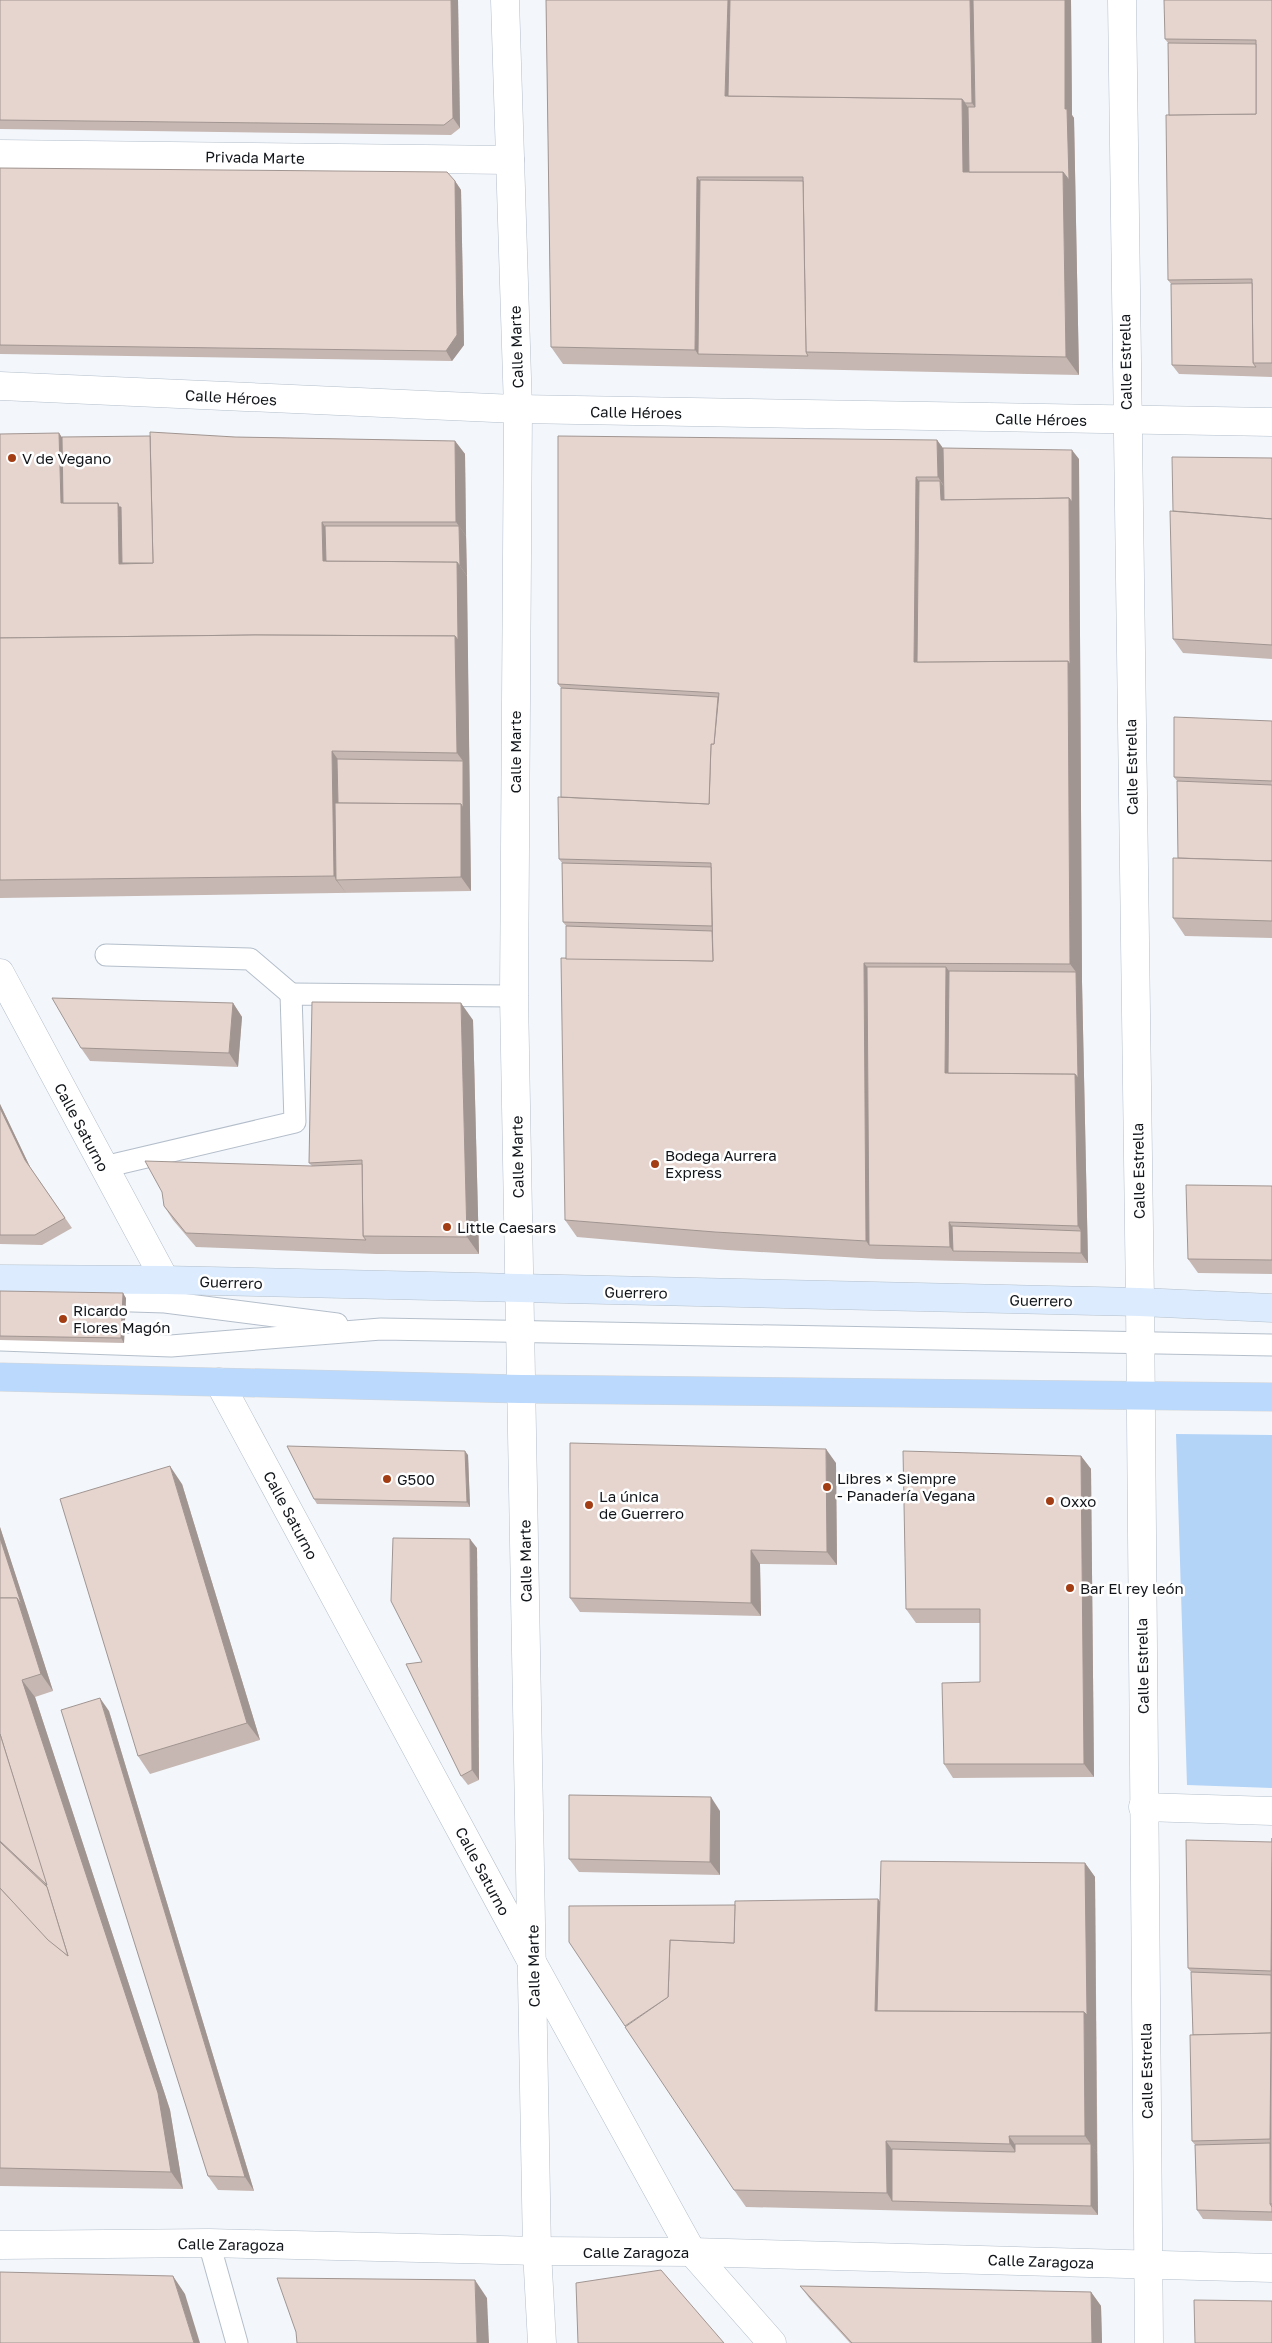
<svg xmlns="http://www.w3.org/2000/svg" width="1272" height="2343" font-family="'Golos Text',sans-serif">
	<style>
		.green { fill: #b3d3f7 }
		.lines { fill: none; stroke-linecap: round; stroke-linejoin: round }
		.service-casing { stroke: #b4beca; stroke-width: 23 }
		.minor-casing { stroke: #b4beca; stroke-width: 29 }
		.secondary-casing { stroke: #b4beca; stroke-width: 29 }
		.primary-casing { stroke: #d4d5d6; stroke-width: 29 }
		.service { stroke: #fff; stroke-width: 21 }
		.minor { stroke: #fff; stroke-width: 28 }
		.secondary { stroke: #dcecfe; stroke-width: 28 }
		.primary { stroke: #bad9fc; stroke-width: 28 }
		.wall { fill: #c6b7b2 }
		.shaded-wall { fill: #a19591 }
		.building { fill: #e6d5cf; stroke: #a19591 }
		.poi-dot { fill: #a33d14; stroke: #fff; stroke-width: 2 }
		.labels { text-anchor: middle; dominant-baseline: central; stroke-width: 5; stroke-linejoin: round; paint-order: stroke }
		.street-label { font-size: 15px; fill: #12161a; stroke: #fff }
		.poi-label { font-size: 15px; fill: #12161a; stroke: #fff; text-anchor: start }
	</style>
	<rect width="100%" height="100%" fill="#f3f7fc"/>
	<path class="green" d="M1176,1434L1272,1435V1788L1187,1785Z"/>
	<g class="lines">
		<g class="service-casing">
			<g id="service">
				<path d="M106,955L250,959L291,994"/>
				<path d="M104,1167L295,1122L291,994L514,996"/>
				<path d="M99,1300L165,1302L337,1324"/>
				<path d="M0,1340L171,1346L381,1329L1272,1345"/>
				<path d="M209,2243L237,2343"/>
			</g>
		</g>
		<g class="minor-casing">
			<g id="minor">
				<path d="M505,0L518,409L514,996L537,2251L542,2343"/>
				<path d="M1122,0L1140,1302L1149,2343"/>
				<path d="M0,154L510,160"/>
				<path d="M0,386L518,409L1272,422"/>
				<path d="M0,973L165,1280"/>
				<path d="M219,1382L533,1964L692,2252L772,2343"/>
				<path d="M1143,1807L1272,1811"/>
				<path d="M0,2245L209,2243L537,2251L692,2252L1272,2268"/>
			</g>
		</g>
		<g class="secondary-casing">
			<path id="secondary" d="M0,1279L165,1280L1140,1302L1272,1308"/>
		</g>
		<g class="primary-casing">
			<path id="primary" d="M0,1377L522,1389L1272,1397"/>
		</g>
		<use href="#service" class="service"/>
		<use href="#minor" class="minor"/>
		<use href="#secondary" class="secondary"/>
		<use href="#primary" class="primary"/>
	</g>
	<g class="wall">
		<path d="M0,0H458L460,128L451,135L0,129Z"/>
		<path d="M546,0H1071L1072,115L1074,118L1079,375L563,364L551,347Z"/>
		<path d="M1272,0V377L1179,374L1172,365L1171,284L1168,280L1169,115L1168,43L1165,39Z"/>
		<path d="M0,168L455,181L461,190L464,345L452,361L0,354Z"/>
		<path d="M0,434L62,437H235L455,441L465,454L471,891L0,898Z"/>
		<path d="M937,440L943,448L1079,459L1082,982L1088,1263L960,1261L878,1259L727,1250L577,1237L565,1220L566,959V926L563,922L562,863L559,859L561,797V688L558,684Z"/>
		<path d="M1272,458V659L1183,653L1173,639V511Z"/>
		<path d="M1272,721V938L1185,936L1173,918L1178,858L1177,781L1174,777Z"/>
		<path d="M233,1003L242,1017L238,1067L90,1061L81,1048Z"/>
		<path d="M473,1020L479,1254H376L196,1247L173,1220L164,1206L312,1166L309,1163Z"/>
		<path d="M0,1104L31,1169L72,1228L42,1245L0,1244Z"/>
		<path d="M1272,1186V1274L1198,1273L1188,1259Z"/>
		<path d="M0,1291L126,1298L124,1343L0,1340Z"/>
		<path d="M468,1455L470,1507L317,1504L314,1499Z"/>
		<path d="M1081,1456L1091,1469L1094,1777L953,1778L944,1764L980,1682V1623H916L906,1609Z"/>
		<path d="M836,1463L837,1565L760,1564L761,1616L580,1612L570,1598Z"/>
		<path d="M182,1484L260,1740L150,1774L138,1756Z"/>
		<path d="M0,1527L53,1691L35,1697L170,2110L183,2189L0,2186Z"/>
		<path d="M477,1548L479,1780L468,1785L461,1776L422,1662Z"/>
		<path d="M109,1711L254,2191L218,2190L208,2176Z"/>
		<path d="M720,1811V1875L579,1872L569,1859Z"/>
		<path d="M1272,1838V2221L1203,2219L1197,2210L1195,2145L1192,2141L1193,2035L1191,1972L1188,1968L1272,1842Z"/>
		<path d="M1085,1863L1095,1877L1098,2215L746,2207L734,2190L735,1905L878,1899L880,1902Z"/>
		<path d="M800,2286L1091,2292L1101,2306L1102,2343H850L810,2299Z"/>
	</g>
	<g class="shaded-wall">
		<path d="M451,0H458L460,128L453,118Z"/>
		<path d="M728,0H740L738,100L725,96Z"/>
		<path d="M970,0H979L982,117L972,103Z"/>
		<path d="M1065,0H1071L1072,115L1074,118L1079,375L1066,357L1063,172L1065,109Z"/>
		<path d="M962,99L975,117V180L963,172Z"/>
		<path d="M697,177L710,194L698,354L695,350Z"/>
		<path d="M455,181L461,190L464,345L452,361L446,351Z"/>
		<path d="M59,433L69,447L70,507L61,503Z"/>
		<path d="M937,440L950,458V495L938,477Z"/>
		<path d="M455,441L465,454L466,536L456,522Z"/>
		<path d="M1072,450L1079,459L1082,982L1088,1263L1081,1253V1231L1078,1226L1075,1074L1076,972L1070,964L1068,661L1069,498Z"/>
		<path d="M916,477L928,494L927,666L914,662Z"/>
		<path d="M940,481L950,495V504L941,500Z"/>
		<path d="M118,503L128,517L129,568L119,564Z"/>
		<path d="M322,522L331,535L333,566L323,561Z"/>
		<path d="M459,526L466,536L467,576L460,566Z"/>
		<path d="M457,562L467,576L471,891L461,877V804L463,761L457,753L455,636Z"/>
		<path d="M332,751L344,768L336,880L346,893L334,876Z"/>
		<path d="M864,963L877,980L869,1245L866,1241Z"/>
		<path d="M946,967L956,980L955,1077L945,1073Z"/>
		<path d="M233,1003L242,1017L238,1067L229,1053Z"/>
		<path d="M461,1003L473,1020L479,1254L467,1237Z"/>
		<path d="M0,1104L31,1169L72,1228L25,1160L0,1108Z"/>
		<path d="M949,1222L959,1236L953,1251L950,1247Z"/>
		<path d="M123,1293L126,1298L124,1343L121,1338Z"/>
		<path d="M826,1449L836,1463L837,1565L827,1552Z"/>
		<path d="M465,1451L468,1455L470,1507L467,1502Z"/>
		<path d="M1081,1456L1091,1469L1094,1777L1084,1764Z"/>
		<path d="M170,1466L182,1484L260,1740L247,1723Z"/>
		<path d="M0,1527L29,1616L53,1691L41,1674L17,1598L0,1538Z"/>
		<path d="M470,1539L477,1548L479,1780L472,1770Z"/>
		<path d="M751,1550L760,1564L761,1616L751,1603Z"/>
		<path d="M22,1680L35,1697L170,2110L183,2189L171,2172Z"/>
		<path d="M100,1698L109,1711L254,2191L245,2177Z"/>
		<path d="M711,1797L720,1811V1875L710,1862Z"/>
		<path d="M1085,1863L1095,1877L1097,2153L1085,2136L1084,2012Z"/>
		<path d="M878,1899L890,1916L887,2015L875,2011Z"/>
		<path d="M1009,2136L1022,2154V2161L1010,2144Z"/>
		<path d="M886,2141L899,2159L892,2201L887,2193Z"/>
		<path d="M1091,2144L1097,2153L1098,2215L1091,2206Z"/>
		<path d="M173,2276L185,2294L200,2343H194Z"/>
		<path d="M475,2280L487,2298L489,2343H477Z"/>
		<path d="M1091,2292L1101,2306L1102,2343H1092Z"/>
	</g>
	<g class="building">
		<path d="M0,0H451L453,118L444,125L0,120Z"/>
		<path d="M546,0H728L725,96L962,99L963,172H1063L1066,357L806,352L803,177H697L695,350L551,347Z"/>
		<path d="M730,0H970L972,103H965L962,99L728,96Z"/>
		<path d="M973,0H1065V109H1067L1069,180L1063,172H969L968,107H975Z"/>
		<path d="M1164,0H1272V363H1253L1252,279L1168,280L1166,115L1256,114V40L1165,39Z"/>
		<path d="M1168,43L1256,44V114L1169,115Z"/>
		<path d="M0,168L447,172L455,181L457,335L446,351L0,345Z"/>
		<path d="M700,180L803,181L806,352L808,356L698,354Z"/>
		<path d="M1252,283L1253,363L1256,367L1172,365L1171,284Z"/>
		<path d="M150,432L235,437L455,441L456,522H322L323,561L457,562L458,640L455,636L255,635L0,638V434L59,433L61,503H118L119,564L153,563Z"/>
		<path d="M150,436L153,563H122L121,507H119L118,503H63L62,437Z"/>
		<path d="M558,436L937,440L938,477H916L914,662L1068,661L1070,964L864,963L866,1241L715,1232L565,1220L561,958L713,961L711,863L559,859L558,797L709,804L711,744H714L719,693L558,684Z"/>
		<path d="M943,448L1072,450V502L1069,498L944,500Z"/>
		<path d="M1172,457L1272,458V519L1173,511Z"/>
		<path d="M919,481H940L941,500L1069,498L1070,665L1068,661L917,662Z"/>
		<path d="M1170,511L1272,519V645L1173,639Z"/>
		<path d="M325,526H459L460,566L457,562L326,561Z"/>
		<path d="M255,635L455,636L457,753L332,751L334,876L0,880V638Z"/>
		<path d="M561,688L718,697L714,744H711L709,804L561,797Z"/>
		<path d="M1174,717L1272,721V781L1174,777Z"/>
		<path d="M337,759L463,761V808L461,804L338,803Z"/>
		<path d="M1177,781L1272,785V861L1178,858Z"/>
		<path d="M335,803L461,804V877L336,880Z"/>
		<path d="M1173,858L1272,861V921L1173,918Z"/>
		<path d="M562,863L711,867L712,926L563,922Z"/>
		<path d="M566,926L712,931L713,961L566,959Z"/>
		<path d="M867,967H946L945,1073L1075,1074L1078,1226L949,1222L950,1247L869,1245Z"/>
		<path d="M949,971L1076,972L1078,1078L1075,1074L948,1073Z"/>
		<path d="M52,998L233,1003L229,1053L81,1048Z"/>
		<path d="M312,1002L461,1003L467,1237L363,1236L362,1160L309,1163Z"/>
		<path d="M0,1108L25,1160L65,1218L35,1235H0Z"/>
		<path d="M145,1161L312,1166L362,1164L363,1236L366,1240L186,1233L164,1206L162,1192Z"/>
		<path d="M1186,1185L1272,1186V1260L1188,1259Z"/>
		<path d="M952,1226L1081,1231V1253L953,1251Z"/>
		<path d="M0,1291L123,1293L121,1338L0,1336Z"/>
		<path d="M570,1443L826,1449L827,1552L751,1550V1603L570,1598Z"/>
		<path d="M287,1446L465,1451L467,1502L314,1499Z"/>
		<path d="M903,1451L1081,1456L1084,1764H944L942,1683L980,1682V1609H906Z"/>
		<path d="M170,1466L247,1723L138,1756L60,1499Z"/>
		<path d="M0,1538L22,1606L17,1598H0Z"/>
		<path d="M393,1538L470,1539L472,1770L461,1776L406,1664L422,1662L391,1601Z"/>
		<path d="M0,1598H17L41,1674L22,1680L158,2093L171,2172L0,2168V1888L47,1938L68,1956L0,1734Z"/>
		<path d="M100,1698L245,2177L208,2176L61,1710Z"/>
		<path d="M0,1734L47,1885L0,1841Z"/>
		<path d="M569,1795L711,1797L710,1862L569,1859Z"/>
		<path d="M1272,1838V2204H1270Z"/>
		<path d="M1186,1840L1272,1842L1271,1971L1188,1968Z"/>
		<path d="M0,1842L47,1887L68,1956L48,1940L0,1888Z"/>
		<path d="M881,1861L1085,1863L1087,2015L1084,2012L877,2011Z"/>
		<path d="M878,1899L875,2011L1084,2012L1085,2136H1009L1010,2144L886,2141L887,2193L734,2190L625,2027L668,1997L670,1940L734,1943L735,1901Z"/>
		<path d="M735,1905L734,1943L670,1940L668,1997L625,2026L569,1942V1906Z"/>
		<path d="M1191,1972L1271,1975V2033L1193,2035Z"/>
		<path d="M1271,2033L1270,2139L1192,2141L1190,2035Z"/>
		<path d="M1270,2143V2204L1272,2207V2212L1197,2210L1195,2145Z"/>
		<path d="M1015,2144H1091V2206L892,2201V2149L1015,2152Z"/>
		<path d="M661,2270L724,2343H578L576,2283Z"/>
		<path d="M0,2272L173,2276L194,2343H0Z"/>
		<path d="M277,2278L475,2280L477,2343H297L296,2332Z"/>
		<path d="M800,2286L1091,2292L1092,2343H852Z"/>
		<path d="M1194,2300L1272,2301V2343H1195Z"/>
	</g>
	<g class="poi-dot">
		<circle cx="12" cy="458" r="5"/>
		<circle cx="655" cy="1164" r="5"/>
		<circle cx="447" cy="1227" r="5"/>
		<circle cx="63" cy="1319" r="5"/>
		<circle cx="387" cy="1479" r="5"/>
		<circle cx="827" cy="1487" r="5"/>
		<circle cx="1050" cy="1501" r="5"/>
		<circle cx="589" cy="1505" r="5"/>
		<circle cx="1070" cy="1588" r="5"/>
	</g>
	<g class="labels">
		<g class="street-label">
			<text transform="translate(255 157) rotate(1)">Privada Marte</text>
			<text transform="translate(516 347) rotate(-92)">Calle Marte</text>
			<text transform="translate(1125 362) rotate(-91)">Calle Estrella</text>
			<text transform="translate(231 397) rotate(3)">Calle Héroes</text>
			<text transform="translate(636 412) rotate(1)">Calle Héroes</text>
			<text transform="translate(1041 419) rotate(1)">Calle Héroes</text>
			<text transform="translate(515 752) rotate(-90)">Calle Marte</text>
			<text transform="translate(1131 767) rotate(-91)">Calle Estrella</text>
			<text transform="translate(82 1127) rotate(62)">Calle Saturno</text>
			<text transform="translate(517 1157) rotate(-91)">Calle Marte</text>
			<text transform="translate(1138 1171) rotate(-91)">Calle Estrella</text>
			<text transform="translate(231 1282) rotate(2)">Guerrero</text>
			<text transform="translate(636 1292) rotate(1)">Guerrero</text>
			<text transform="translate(1041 1300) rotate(1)">Guerrero</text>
			<text transform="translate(291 1515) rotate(62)">Calle Saturno</text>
			<text transform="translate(525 1561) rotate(-91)">Calle Marte</text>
			<text transform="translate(1142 1666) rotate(-91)">Calle Estrella</text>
			<text transform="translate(483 1871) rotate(62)">Calle Saturno</text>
			<text transform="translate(533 1966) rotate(-91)">Calle Marte</text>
			<text transform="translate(1146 2071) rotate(-91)">Calle Estrella</text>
			<text transform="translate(231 2244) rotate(1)">Calle Zaragoza</text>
			<text x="636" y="2252">Calle Zaragoza</text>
			<text transform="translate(1041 2261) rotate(2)">Calle Zaragoza</text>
		</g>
		<g class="poi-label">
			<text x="22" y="458">V de Vegano</text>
			<text x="665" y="1155">Bodega Aurrera<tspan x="665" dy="17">Express</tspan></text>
			<text x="457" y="1227">Little Caesars</text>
			<text x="73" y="1310">Ricardo<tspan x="73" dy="17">Flores Magón</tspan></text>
			<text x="837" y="1478">Libres × Siempre<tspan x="837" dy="17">- Panadería Vegana</tspan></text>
			<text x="397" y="1479">G500</text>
			<text x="599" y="1496">La única<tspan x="599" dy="17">de Guerrero</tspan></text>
			<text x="1060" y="1501">Oxxo</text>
			<text x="1080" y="1588">Bar El rey león</text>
		</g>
	</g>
</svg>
